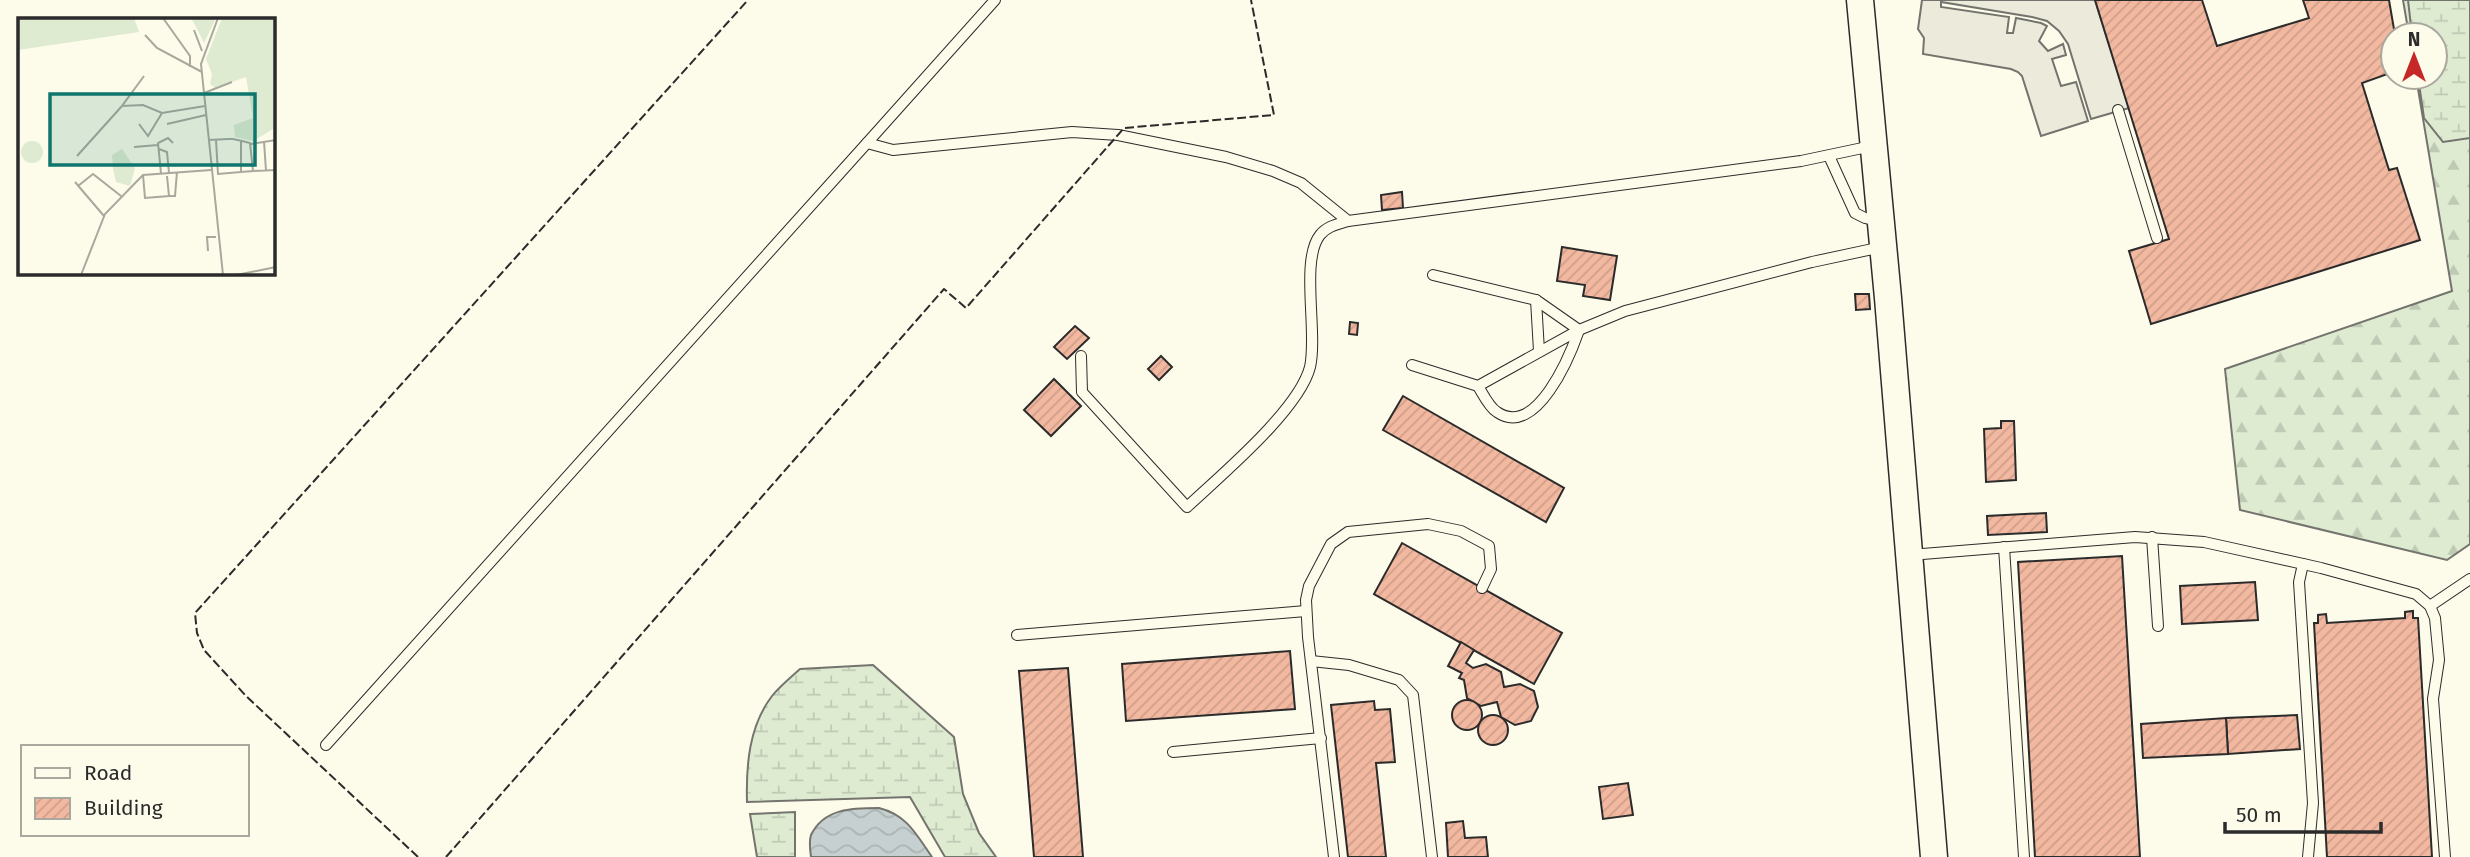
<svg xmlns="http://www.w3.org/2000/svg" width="2470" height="857" font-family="'Fira Sans',sans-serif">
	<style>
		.forest { fill: url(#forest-firs); stroke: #74746e; stroke-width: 2 }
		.wetland { fill: url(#wetland-marsh); stroke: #74746e; stroke-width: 2 }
		.parking { fill: #eceadb; stroke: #74746e; stroke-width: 2 }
		.water { fill: url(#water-waves); stroke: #74746e; stroke-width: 2 }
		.building { fill: url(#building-hatch); stroke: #2b2b2b; stroke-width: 2 }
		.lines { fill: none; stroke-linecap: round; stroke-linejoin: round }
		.lane-casing { stroke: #2b2b2b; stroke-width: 12 }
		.secondary-casing { stroke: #2b2b2b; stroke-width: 29 }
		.lane { stroke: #fdfbea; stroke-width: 10 }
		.secondary { stroke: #fdfbea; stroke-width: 26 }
		.fence { stroke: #2b2b2b; stroke-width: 2; stroke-dasharray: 9 3.5; stroke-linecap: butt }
		.inset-road { fill: none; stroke: #a9a89e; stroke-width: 2 }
		.view { fill: #0f766e; fill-opacity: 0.15; stroke: #0f766e; stroke-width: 3.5 }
		.inset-edge { fill: none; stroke: #2b2b2b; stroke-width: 3.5 }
	</style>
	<defs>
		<pattern id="forest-firs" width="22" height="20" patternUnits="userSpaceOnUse" patternTransform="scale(1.75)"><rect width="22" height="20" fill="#deebd1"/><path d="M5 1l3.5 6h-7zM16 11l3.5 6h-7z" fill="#bfcab4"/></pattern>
		<pattern id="wetland-marsh" width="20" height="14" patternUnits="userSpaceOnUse" patternTransform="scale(1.75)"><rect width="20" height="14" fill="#deebd1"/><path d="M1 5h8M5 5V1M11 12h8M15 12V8" fill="none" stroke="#bfcab4"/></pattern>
		<pattern id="water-waves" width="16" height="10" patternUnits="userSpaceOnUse" patternTransform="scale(1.75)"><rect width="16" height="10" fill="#c7d0d0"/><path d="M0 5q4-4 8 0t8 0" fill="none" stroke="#abb3b3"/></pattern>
		<pattern id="building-hatch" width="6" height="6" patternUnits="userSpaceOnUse" patternTransform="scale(1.75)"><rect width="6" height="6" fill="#f2b8a0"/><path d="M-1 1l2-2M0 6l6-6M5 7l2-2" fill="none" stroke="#d09e8a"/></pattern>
	</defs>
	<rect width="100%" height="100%" fill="#fdfbea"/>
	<path class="forest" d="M2403,0H2470V544L2447,560L2240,510L2225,369L2452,291L2416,77H2435V35H2409Z"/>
	<g class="wetland">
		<path d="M2408,0H2470V138L2443,142L2424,118L2418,77H2435V35H2412Z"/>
		<path d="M873,665L954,737L963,794L979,833L996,857H945L910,797L747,802C746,765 749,726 772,696C780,686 791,677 800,669Z"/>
		<path d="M795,812V857H757L750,814Z"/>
	</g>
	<path class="parking" d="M1922,0H2095L2129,108L2091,119L2068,44L2059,31L2047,21L2032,17L1941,2V7L2009,17L2007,33H2013L2016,18L2041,23L2047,26L2039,41L2048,51L2063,44L2066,55L2052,59L2061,86L2076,82L2088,121L2041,136L2022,76L2018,72L2011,69L1923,54L1924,38L1918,29Z"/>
	<path class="water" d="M879,808C907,815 916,834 932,857H811C810,850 809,841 811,835C824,808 853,808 879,808Z"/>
	<g class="building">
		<path d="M2095,0H2202L2217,46L2309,18L2303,0H2389L2395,35L2393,72L2362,83L2389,170L2397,168L2420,240L2151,324L2129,251L2169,239Z"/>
		<path d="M1402,192L1403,208L1382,210L1381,195Z"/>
		<path d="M1562,247L1617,256L1610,300L1583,296L1585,285L1557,281Z"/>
		<path d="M1855,294H1869L1870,309L1856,310Z"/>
		<path d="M1350,322L1358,323L1357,335L1349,334Z"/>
		<path d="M1075,326L1089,338L1067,359L1054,347Z"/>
		<path d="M1161,356L1172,367L1159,380L1148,369Z"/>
		<path d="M1054,379L1081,406L1051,436L1024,410Z"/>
		<path d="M1403,396L1564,488L1546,522L1383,430Z"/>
		<path d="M2001,421H2014L2016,480L1986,482L1984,429L2001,428Z"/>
		<path d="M2046,513L2047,532L1988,535L1987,516Z"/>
		<path d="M1402,543L1562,633L1534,684L1374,594Z"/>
		<path d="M2122,556L2140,857H2035L2018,562Z"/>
		<path d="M2255,582L2258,620L2182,624L2180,586Z"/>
		<path d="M2413,611V618H2418L2432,857H2327L2314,623H2318V615L2326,614L2327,623L2405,618V612Z"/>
		<path d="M1461,642L1474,650L1466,663L1473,668L1486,664L1501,672L1504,687L1520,684L1534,691L1538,707L1531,721L1515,725L1501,717L1497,702L1481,706L1467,698L1464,680L1459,678L1462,673L1448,666Z"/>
		<path d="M1290,651L1295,709L1126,721L1122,664Z"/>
		<path d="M1068,668L1083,857H1034L1019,671Z"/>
		<circle cx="1467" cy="715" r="15"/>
		<path d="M1374,701L1375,710L1390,709L1395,762L1376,763L1386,857H1348L1331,705Z"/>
		<path d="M2297,715L2300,749L2228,754L2226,718Z"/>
		<circle cx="1493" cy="730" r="15"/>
		<path d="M2226,718L2228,754L2143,758L2141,724Z"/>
		<path d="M1628,783L1633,815L1603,819L1599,787Z"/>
		<path d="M1463,821L1465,838L1486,837L1488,857H1448L1446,823Z"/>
	</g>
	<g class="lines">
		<g class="lane-casing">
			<g id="lane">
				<path d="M995,0L867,143L893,150L1072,132L1118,135L1226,157L1273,171L1301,183L1348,221L1801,161L1872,146"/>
				<path d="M2118,110L2157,238"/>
				<path d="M1829,156L1855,213L1865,218L1878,221"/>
				<path d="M1433,275L1536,300L1539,351"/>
				<path d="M1081,356L1082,392L1187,507C1221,475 1299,410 1310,367C1318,333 1300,260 1320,235C1327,226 1338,224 1348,221"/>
				<path d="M1412,365L1478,386L1579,330L1625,311L1812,262L1882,247"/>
				<path d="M1478,386C1483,394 1489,407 1497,412C1536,439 1570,356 1579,330L1536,300"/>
				<path d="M2152,537L2158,626"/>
				<path d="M2004,547L2024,857"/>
				<path d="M1910,555L2135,537L2204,542L2321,568L2416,594L2430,606L2435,618L2439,660L2433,699L2445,857"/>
				<path d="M2303,564L2299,582L2313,803L2308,857"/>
				<path d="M2430,606L2470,579"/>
				<path d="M1017,635L1306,611"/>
				<path d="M1311,661L1349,665L1399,680L1413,695L1432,857"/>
				<path d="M326,745L867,143"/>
				<path d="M1173,752L1321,738"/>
				<path d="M1334,857L1308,637L1306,600L1309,586L1331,544L1348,532L1428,524L1461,531L1489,546L1491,569L1482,588"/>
			</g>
		</g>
		<g class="secondary-casing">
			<path id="secondary" d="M1860,0L1888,298L1934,857"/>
		</g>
		<use href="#lane" class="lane"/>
		<use href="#secondary" class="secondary"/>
		<g class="fence">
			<path d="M418,857L246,696L204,650L197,633L195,613L748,0"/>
			<path d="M446,857L944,289L966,308L1124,128L1274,115L1251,0"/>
		</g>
	</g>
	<g transform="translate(18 18)">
		<rect width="257" height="257" fill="#fdfbea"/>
		<path d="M173,0H198L186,25L177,7ZM204,0H257V110L235,123L217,119L216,107L235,100L228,59L197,70L192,66L194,56L188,41Z" fill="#deebd1"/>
		<path d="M230,39L241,44L239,51L250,52L253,61L254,69L234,88L230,58L225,56L231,47ZM3 134a11 11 0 1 1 22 0a11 11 0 1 1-22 0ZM104,131L117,150L112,168L98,164L95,151L94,137Z" fill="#deebd1"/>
		<path d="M0,0H116L121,14L0,32Z" fill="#deebd1"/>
		<path class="inset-road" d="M145,0L172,38V49M200,0L183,46L205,257M176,12L184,33M127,17L139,30L184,54M126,58L104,88L125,87L144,95L187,88M186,75L214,64M121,106L130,118L144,95M149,106L188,97M190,122L211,121H215L224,123L232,125L235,153L223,154V123M198,122L200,156L223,154M246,123L248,153M233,126L258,122M116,129L140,127M141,131L149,134L151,155M59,138L104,88M235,153L258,152M143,155L140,125L150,120L155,125M125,157L127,180L151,178L149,158M57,164L86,198M60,168L75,156L103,178M151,178H157L159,154M190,233L189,219H198M63,257L87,196L125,157L193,152M218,257L258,249"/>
		<path class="view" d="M32,76H237V147H32Z"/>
		<rect width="257" height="257" class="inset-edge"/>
	</g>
	<rect x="21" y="745" width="228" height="91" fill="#fdfbea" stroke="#a9a89e" stroke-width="2"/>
	<rect x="35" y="768" width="35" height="10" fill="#fdfbea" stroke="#a9a89e" stroke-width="2"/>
	<text x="84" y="780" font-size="21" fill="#2b2b2b">Road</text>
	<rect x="35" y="798" width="35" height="21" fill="url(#building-hatch)" stroke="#a9a89e" stroke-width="2"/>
	<text x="84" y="815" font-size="21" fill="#2b2b2b">Building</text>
	<g transform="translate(2414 56)"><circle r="33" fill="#fdfbea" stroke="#a9a89e" stroke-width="2"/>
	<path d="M0-5L12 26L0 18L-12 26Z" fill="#c62828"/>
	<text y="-10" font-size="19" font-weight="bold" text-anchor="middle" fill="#2b2b2b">N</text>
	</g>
	<path d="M2225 822v10h156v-10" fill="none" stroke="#2b2b2b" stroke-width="3.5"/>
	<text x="2236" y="822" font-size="21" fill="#2b2b2b" stroke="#fdfbea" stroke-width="5" paint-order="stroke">50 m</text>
</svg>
